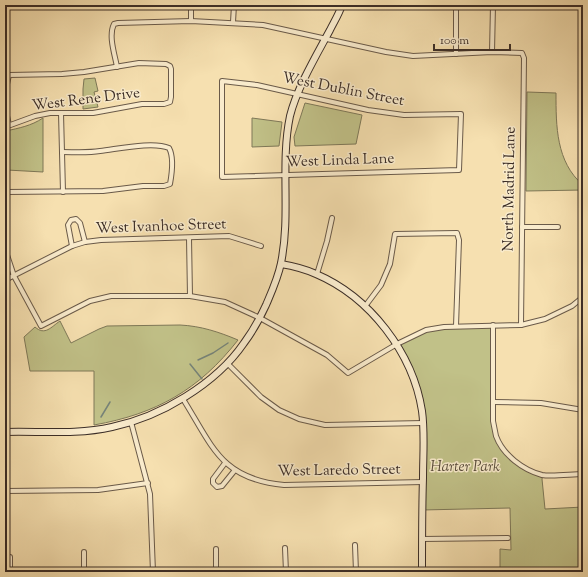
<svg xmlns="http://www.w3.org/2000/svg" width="588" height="577" font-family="'Sorts Mill Goudy',serif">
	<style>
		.green { fill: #c1c188; stroke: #7e7858 }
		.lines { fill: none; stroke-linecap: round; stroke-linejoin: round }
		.stream { stroke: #768379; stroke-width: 1.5 }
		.street-casing { stroke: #6a5a49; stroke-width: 6 }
		.secondary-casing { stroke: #3c2e27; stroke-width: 8 }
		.street { stroke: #f9ebcc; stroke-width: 4 }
		.secondary { stroke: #f9ebcc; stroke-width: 6 }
		.labels { text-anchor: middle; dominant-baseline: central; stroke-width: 3; stroke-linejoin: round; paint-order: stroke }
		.street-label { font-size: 15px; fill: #3c2e27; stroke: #f9ebcc }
		.park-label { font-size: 15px; font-style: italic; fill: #574b3a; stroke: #f9ebcc }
	</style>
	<rect width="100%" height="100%" fill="#f6e0b0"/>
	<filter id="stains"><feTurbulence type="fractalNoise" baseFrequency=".005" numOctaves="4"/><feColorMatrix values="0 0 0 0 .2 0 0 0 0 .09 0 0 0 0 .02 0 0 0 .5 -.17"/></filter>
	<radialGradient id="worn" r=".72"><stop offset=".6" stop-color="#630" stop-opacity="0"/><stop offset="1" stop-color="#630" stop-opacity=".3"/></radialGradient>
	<g class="green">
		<path d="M95,78L98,91L94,92L98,107L83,109V89L84,79Z"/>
		<path d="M527,92L556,93C556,126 556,162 583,185V190L526,191Z"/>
		<path d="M305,103L362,115L356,144L295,146L294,137Z"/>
		<path d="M43,118V172L7,170L6,131C19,128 31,126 43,118Z"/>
		<path d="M252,118L282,122L279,146L252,147Z"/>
		<path d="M60,321L71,343L99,329L107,326L180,325C201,326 219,332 238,340C199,390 156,414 94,425V371H30L24,337L35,327C45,336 51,327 60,321Z"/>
		<path d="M493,325V421L496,436L510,457L524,467L543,475L542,479L545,509L583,507V549L578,572H500V549L511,550L510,508L422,510V409L397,344L426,330Z"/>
	</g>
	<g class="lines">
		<g class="stream">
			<path d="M198,360L213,353L228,343"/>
			<path d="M190,364L202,379"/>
			<path d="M101,417L110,402"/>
		</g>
		<g class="street-casing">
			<g id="street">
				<path d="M456,5V54"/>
				<path d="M191,21V5"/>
				<path d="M233,22L234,5"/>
				<path d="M492,52L493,5"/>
				<path d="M117,67C115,55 108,36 114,24L118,23L191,21L263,25L386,52L413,56L492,52L522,53L524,58L521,325"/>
				<path d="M222,81L257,85L368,110L404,115L461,114L459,170L222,177Z"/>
				<path d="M5,105L7,84L9,75L62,74L84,72L139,63L166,64L170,66L171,69V97L170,102L164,104H142L93,113H50L35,116L5,127"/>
				<path d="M5,107L9,125"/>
				<path d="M61,113L63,192"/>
				<path d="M5,174H6L7,192L103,191L143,186H164L170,184C172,173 174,157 169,148C153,141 118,149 100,151C88,153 75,152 62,152"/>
				<path d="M522,227H558"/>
				<path d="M189,238L190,296"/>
				<path d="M72,246L68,225L71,220L76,219L80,223L85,242"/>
				<path d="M5,249L14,276L41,326L90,301L111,296H190L225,302L260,318L327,355L348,373L397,344L426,330L444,327L521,325L545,319L572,306L583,297"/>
				<path d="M317,274L327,241L332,218"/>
				<path d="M5,280L72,246L85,242L101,240L229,236L261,246"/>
				<path d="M366,305L381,285L390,264L395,234L457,233L459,240L456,326"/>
				<path d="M493,325V421C494,426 495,431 496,436C503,455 523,470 542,475C552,477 572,474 583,474"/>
				<path d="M227,363L261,397L279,410L299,419L325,425L423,423"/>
				<path d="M183,399C213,447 221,479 284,485L423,482"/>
				<path d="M494,402L541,403L583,410"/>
				<path d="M131,422L150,494L153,572"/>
				<path d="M225,463L213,479V483L217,487L222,486L235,470"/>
				<path d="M5,491L98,490L148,483"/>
				<path d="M422,539L508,538"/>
				<path d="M355,545L356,572"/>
				<path d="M285,548L286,572"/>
				<path d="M216,549V572"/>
				<path d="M84,552V572"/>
				<path d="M10,557V572"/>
			</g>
		</g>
		<g class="secondary-casing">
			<g id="secondary">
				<path d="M281,264C293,266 305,269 316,274C370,297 413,353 422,411C425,433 423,455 423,478C422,509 422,541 422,572"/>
				<path d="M5,432C40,431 77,435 112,427C160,417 216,384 244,343C253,331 260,318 266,305C272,291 278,278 281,263C291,214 280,164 290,116C297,88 316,56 330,30C334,22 339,14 342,5"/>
			</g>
		</g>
		<use href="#street" class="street"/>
		<use href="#secondary" class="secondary"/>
	</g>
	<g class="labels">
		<g class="street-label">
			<text transform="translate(343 90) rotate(11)">West Dublin Street</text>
			<text transform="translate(86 100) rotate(-7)">West Rene Drive</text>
			<text transform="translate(340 161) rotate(-2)">West Linda Lane</text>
			<text transform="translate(510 189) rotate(-89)">North Madrid Lane</text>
			<text transform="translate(161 227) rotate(-2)">West Ivanhoe Street</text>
			<text transform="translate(339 471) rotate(-1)">West Laredo Street</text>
		</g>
		<g class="park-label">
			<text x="465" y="467">Harter Park</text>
		</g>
	</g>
	<rect width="588" height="577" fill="none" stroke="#f6e0b0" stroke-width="20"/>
	<rect x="6" y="6" width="576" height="565" fill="none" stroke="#3c2e27" stroke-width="2"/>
	<rect x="10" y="10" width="568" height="557" fill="none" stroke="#3c2e27"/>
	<path d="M434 44v6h76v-6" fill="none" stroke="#3c2e27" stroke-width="2"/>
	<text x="440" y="44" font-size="12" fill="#3c2e27" stroke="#f9ebcc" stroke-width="3" paint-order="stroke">100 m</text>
	<rect width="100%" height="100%" filter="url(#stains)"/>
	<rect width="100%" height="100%" fill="url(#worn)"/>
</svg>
